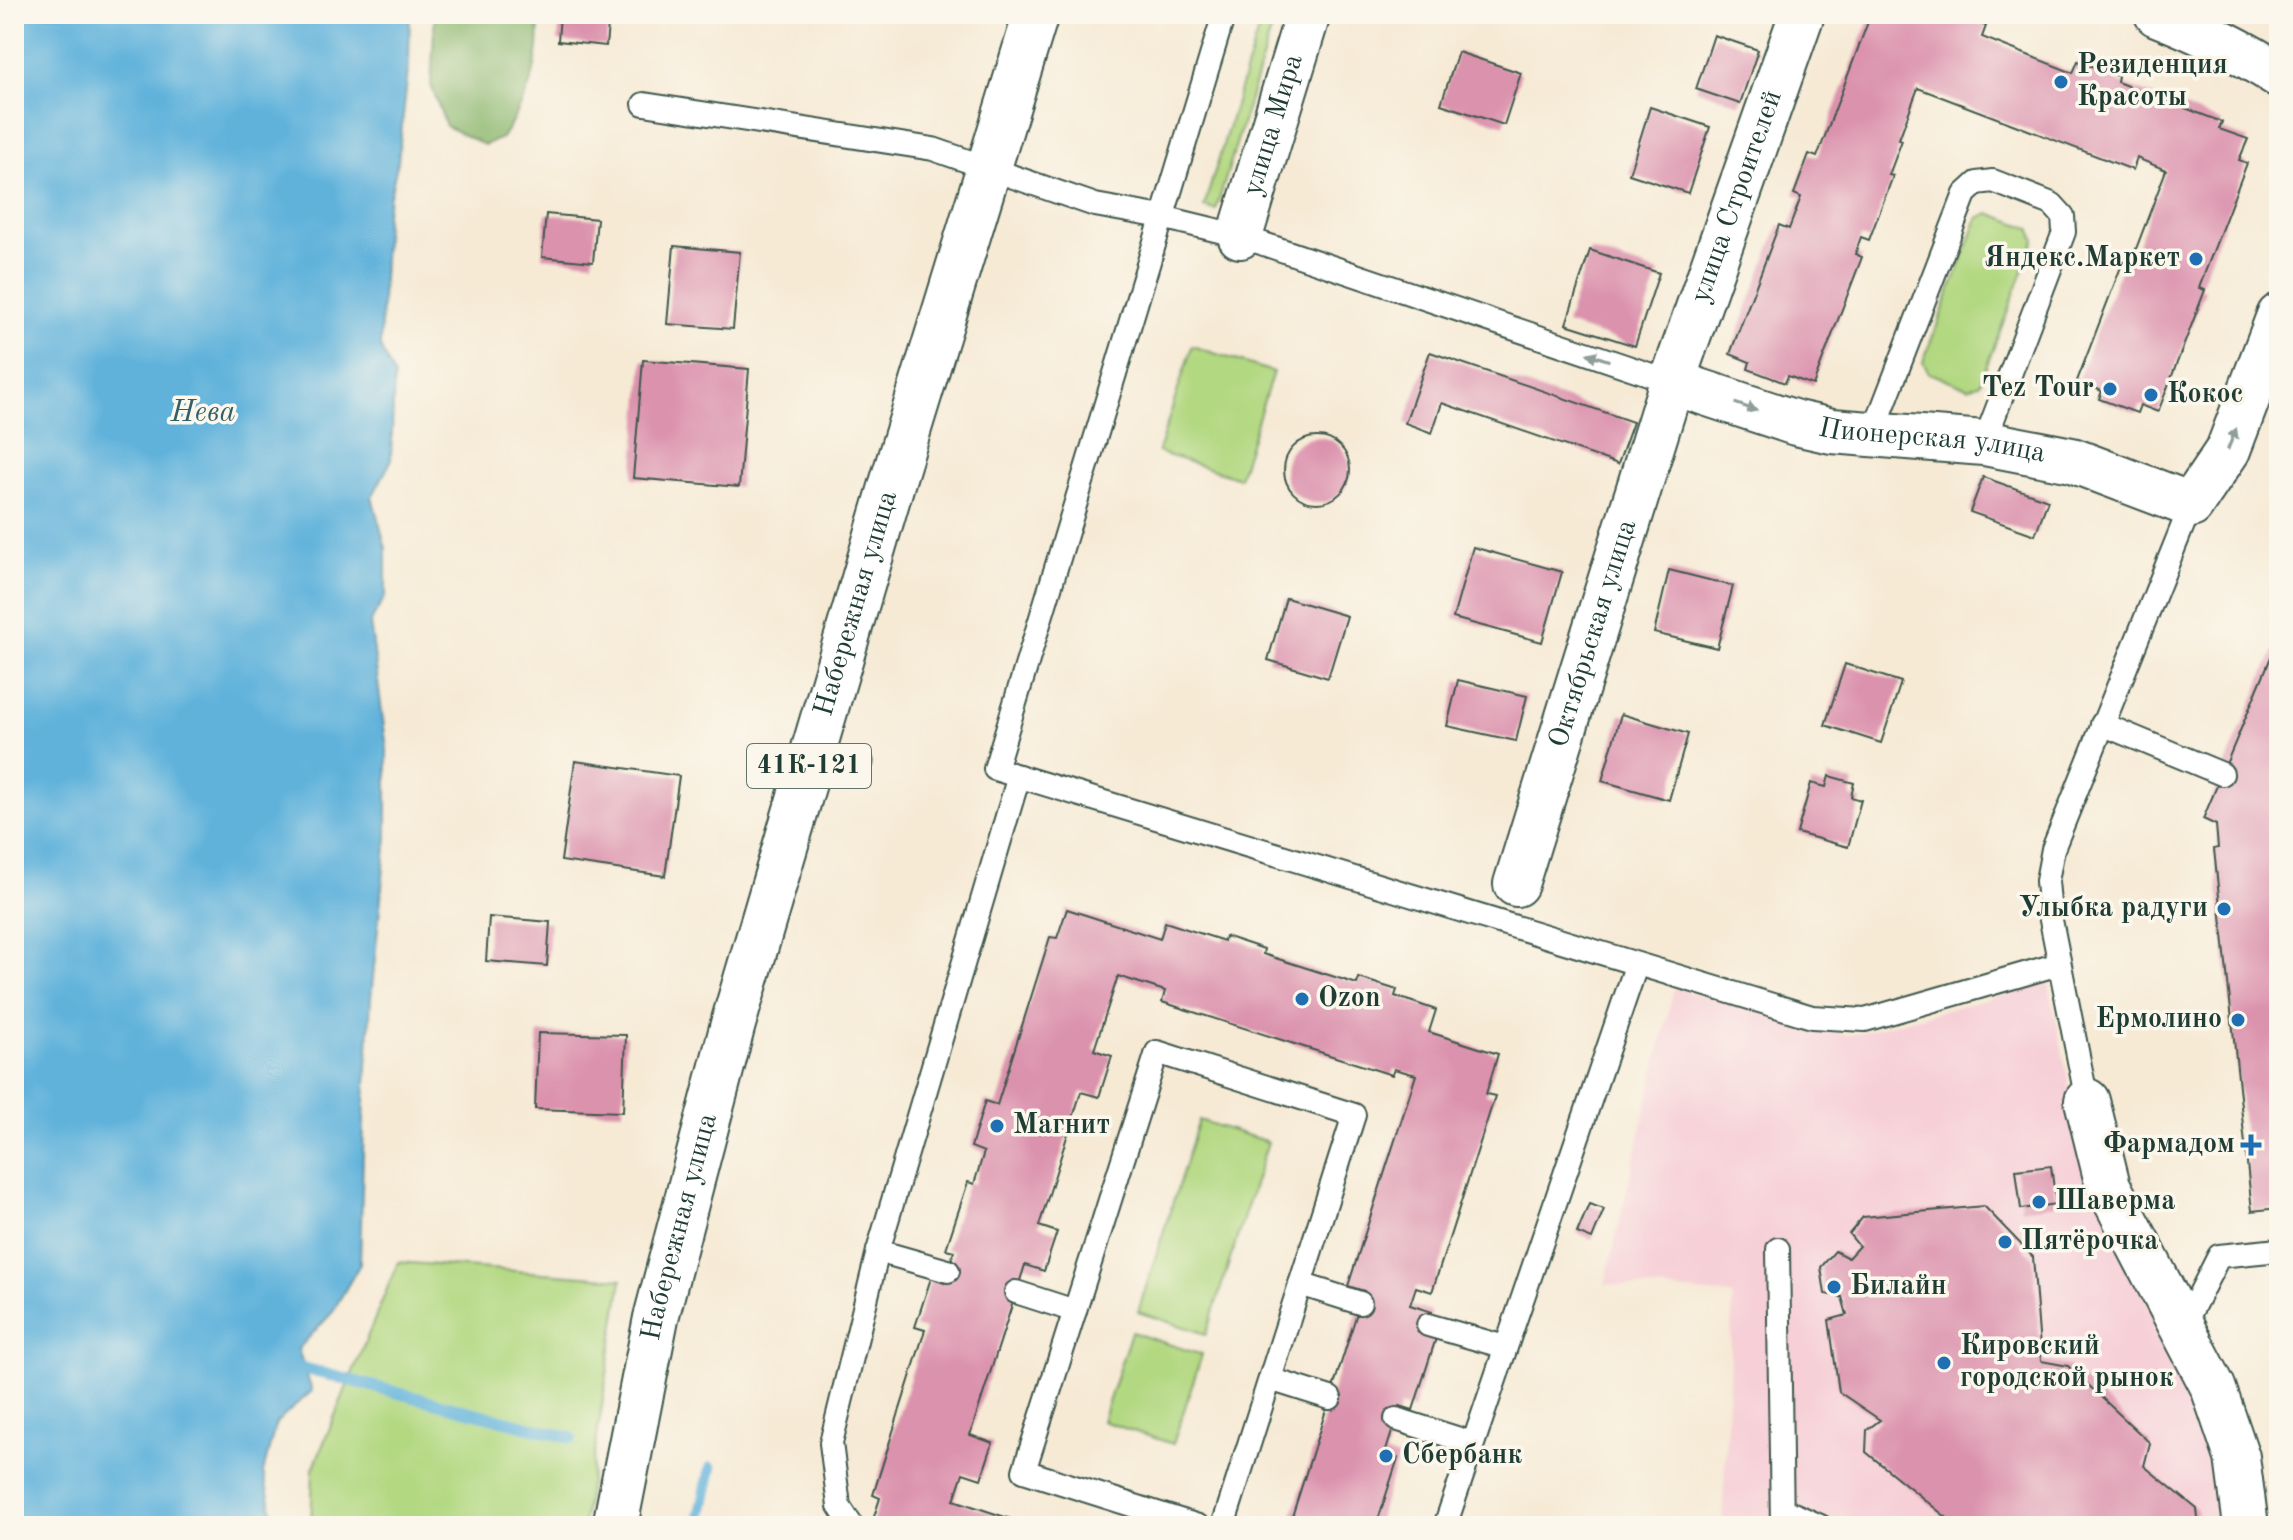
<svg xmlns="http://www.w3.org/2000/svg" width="2293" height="1540" font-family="'Old Standard TT',serif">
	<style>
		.built { fill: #f6cfd7 }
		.green { fill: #b2d881; stroke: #688a5a; stroke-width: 2 }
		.forest { fill: #8db86f; stroke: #567a52; stroke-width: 2 }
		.water { fill: #60b2db; stroke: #407888; stroke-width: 2 }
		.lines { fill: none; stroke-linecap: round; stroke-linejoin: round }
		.stream { stroke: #60b2db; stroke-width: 12 }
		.building { fill: #db92ad }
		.lane-casing { stroke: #3f574c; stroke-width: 26 }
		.street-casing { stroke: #3f574c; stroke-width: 48 }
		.primary-casing { stroke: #3f574c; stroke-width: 48 }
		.lane { stroke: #fff; stroke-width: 22 }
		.street { stroke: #fff; stroke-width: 44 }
		.primary { stroke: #fff; stroke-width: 44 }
		.tree { fill: #909c85 }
		.oneway { fill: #8f9e9a }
		.poi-dot { fill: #1f6fb2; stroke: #fbf7ec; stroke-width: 3 }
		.labels { text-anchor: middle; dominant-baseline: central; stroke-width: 7; stroke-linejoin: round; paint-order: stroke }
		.shield { fill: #fbf7ec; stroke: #61756b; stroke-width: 2 }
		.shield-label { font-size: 26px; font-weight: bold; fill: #1f3d34 }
		.poi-label { font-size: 28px; font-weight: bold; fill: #1f3d34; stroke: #fbf7ec; text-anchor: start }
		.street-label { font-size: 28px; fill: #1f3d34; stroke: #fbf7ec }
		.water-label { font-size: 30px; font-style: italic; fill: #326066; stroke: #fbf7ec }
	</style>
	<rect width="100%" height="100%" fill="#fbf7ec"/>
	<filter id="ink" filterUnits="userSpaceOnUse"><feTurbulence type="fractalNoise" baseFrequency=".0125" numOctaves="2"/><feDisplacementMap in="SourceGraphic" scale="16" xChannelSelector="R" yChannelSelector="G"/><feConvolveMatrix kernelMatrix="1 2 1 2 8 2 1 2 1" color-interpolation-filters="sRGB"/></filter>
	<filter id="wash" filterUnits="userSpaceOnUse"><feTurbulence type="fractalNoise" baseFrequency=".006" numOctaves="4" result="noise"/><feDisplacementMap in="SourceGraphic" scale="32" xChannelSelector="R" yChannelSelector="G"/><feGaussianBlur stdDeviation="1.8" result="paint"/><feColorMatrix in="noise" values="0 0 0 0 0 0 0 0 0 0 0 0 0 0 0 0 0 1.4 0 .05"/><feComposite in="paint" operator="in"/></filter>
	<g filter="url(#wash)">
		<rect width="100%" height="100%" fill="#f6ead5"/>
		<path class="built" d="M2049,983L2075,1115L2220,1443L2230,1526H1722L1733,1295L1605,1284L1674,988L1850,1035Z"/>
		<g class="green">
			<path d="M1263,14H1276L1216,210L1204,207Z"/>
			<path d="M1989,213L2030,228L2035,240L1980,383L1969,388L1929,373L1923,362L1978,218Z"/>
			<path d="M1192,346L1273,372L1239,478L1158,452Z"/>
			<path d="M1199,1120L1268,1142L1206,1334L1138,1312Z"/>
			<path d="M398,1262L622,1279L583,1526H311L313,1469Z"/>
			<path d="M1131,1332L1202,1355L1173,1444L1102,1421Z"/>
		</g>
		<path class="forest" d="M435,14H538C542,65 529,96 502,138L484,145L446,126L431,85Z"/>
		<path class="water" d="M14,14H410L409,62L398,161L386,212L380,347L394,376L391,461L372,497L386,548V595L370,623L387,749V837L371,998L364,1119L360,1264L332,1313L298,1349L312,1391L276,1423L263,1472L276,1526H14Z"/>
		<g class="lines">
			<g class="stream">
				<path d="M291,1365L571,1438"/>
				<path d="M698,1526L711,1468"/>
			</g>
		</g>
		<g id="blocks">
			<g class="building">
				<path d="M560,14H609L606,46L558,41Z"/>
				<path d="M1871,14H1939L1946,17L1947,14H1954L1986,26L1982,37L2073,73L2078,61L2118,76L2117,82L2222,122L2219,129L2248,139L2239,160L2247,163L2199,288L2205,290L2158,412L2140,405L2137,413L2099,399L2102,391L2077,381L2124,259L2131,262L2166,170L2137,158L2133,170L1918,88L1899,139L1902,140L1889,175L1893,176L1869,240L1861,237L1855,254L1862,257L1813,385L1788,376L1785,383L1748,369L1750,362L1730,354L1779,225L1789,229L1801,197L1794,194L1809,154L1817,157Z"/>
				<path d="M1714,35L1758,50L1740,104L1696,89Z"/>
				<path d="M1458,52L1521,73L1504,125L1441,104Z"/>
				<path d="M1650,107L1710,127L1688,193L1629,174Z"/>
				<path d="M546,214L597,219L593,262L542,257Z"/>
				<path d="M674,246L740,252L733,329L667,324Z"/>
				<path d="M1590,250L1659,273L1635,346L1566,324Z"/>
				<path d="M1430,352L1633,422L1618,464L1442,403L1432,433L1405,423Z"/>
				<path d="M643,360L749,369L739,487L633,478Z"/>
				<circle cx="1317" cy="470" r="33"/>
				<path d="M1983,477L2048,500L2035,535L1970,512Z"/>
				<path d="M1473,547L1562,572L1542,642L1453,618Z"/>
				<path d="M1669,570L1733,586L1717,648L1654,633Z"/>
				<path d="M1286,598L1347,616L1328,678L1268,660Z"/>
				<path d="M2279,638V1208L2252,1211L2214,849L2218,848L2216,825L2203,819Z"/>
				<path d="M1845,664L1901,682L1881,743L1825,725Z"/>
				<path d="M1458,680L1527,696L1516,741L1447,726Z"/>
				<path d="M1621,714L1688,734L1669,800L1602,781Z"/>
				<path d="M575,761L679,776L665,876L561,861Z"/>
				<path d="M1829,776L1854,783L1851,797L1861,800L1848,847L1797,833L1811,783L1826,787Z"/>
				<path d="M1067,909L1160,939L1165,922L1224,941L1225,936L1264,949L1263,954L1272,957L1357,984L1359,978L1397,990L1395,996L1436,1010L1429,1032L1498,1054L1486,1094L1495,1096L1432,1292L1416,1287L1410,1305L1432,1312L1425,1334L1436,1338L1413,1410L1400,1406L1396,1419L1385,1454L1398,1458L1376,1526H1289L1364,1291L1348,1286L1416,1075L1394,1069L1392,1075L1162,1002L1165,991L1118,976L1094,1050L1112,1056L1099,1097L1081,1092L1039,1226L1057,1232L1044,1271L1025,1265L970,1435L993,1443L981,1479L963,1473L954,1500L1032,1526H871L880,1498L873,1495L925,1330L915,1327L931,1278L944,1283L954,1251L946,1249L968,1182L974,1184L984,1152L971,1147L985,1101L997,1105L1050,937L1057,938Z"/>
				<path d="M489,917L550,922L547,966L486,961Z"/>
				<path d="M538,1033L626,1035L623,1112L535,1109Z"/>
				<path d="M2051,1166L2056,1204L2021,1209L2016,1170Z"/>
				<path d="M1589,1204L1604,1209L1592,1239L1577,1233Z"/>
				<path d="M1984,1206L2033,1257L2041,1361L2068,1366L2150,1443L2144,1466L2197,1509L2199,1526H1957L1866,1452L1867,1430L1880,1420L1839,1392L1829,1320L1847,1315L1842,1297L1825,1294L1821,1267L1835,1251L1848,1258L1859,1246L1849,1234L1863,1217Z"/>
			</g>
		</g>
	</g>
	<g filter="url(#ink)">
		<use href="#blocks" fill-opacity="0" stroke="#3f574c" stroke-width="2"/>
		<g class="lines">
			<g class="lane-casing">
				<g id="lane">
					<path d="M1224,14L995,769L1812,1017L1865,1020L2059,964"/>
					<path d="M644,104L933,149L1095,205L1162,217L1240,236L1672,382"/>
					<path d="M1873,433L1965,194L1977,183L1993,181L2052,204L2063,216L2064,232L1984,443"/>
					<path d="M2102,724L2222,774"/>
					<path d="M2087,1101L2050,915L2047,881L2053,849L2191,505"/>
					<path d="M1778,1249L1782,1526"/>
					<path d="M878,1251L948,1271"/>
					<path d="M1300,1284L1360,1303"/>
					<path d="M1016,1292L1075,1311"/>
					<path d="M1428,1325L1505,1347"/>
					<path d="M2183,1327L2219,1256L2279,1250"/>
					<path d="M1270,1379L1330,1398"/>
					<path d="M1396,1419L1472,1443"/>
					<path d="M1784,1510L1820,1526"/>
					<path d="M852,1526L839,1506L831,1443L878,1251L1019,776"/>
					<path d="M1198,1526L1024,1471L1157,1052L1354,1115L1223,1526"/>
					<path d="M1445,1526L1636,966"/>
				</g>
			</g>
			<g class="street-casing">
				<g id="street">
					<path d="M2157,14C2201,31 2240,50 2279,75"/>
					<path id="s1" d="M1240,236L1308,14"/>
					<path id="s2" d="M1672,382L1796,423L1832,431L1984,443L2072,460L2191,505L2228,450L2279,316"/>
					<path id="s3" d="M1516,884L1672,382L1802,14"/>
					<path d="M2087,1101L2108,1186L2213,1387L2237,1457L2246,1526"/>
				</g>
			</g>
			<g class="primary-casing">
				<g id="primary">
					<path id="s4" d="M615,1526L656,1318L733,1024L894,477L1036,14"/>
				</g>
			</g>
			<use href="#lane" class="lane"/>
			<use href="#street" class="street"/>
			<use href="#primary" class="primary"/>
		</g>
		<circle class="tree" cx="863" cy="762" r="12"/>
		<defs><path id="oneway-solid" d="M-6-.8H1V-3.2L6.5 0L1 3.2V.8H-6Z" transform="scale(2)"/></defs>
		<g class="oneway">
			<use href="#oneway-solid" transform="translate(1598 357) rotate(-162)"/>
			<use href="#oneway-solid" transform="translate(1746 407) rotate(19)"/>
			<use href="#oneway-solid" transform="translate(2232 439) rotate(-68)"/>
		</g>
	</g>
	<g class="poi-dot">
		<circle cx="2061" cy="82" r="8"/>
		<circle cx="2196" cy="259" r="8"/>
		<circle cx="2110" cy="389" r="8"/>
		<circle cx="2151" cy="395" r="8"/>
		<circle cx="2224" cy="909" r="8"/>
		<circle cx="1302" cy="999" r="8"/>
		<circle cx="2238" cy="1020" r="8"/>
		<circle cx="997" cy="1126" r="8"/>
		<path d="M2247 1133h8v8h8v8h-8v8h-8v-8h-8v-8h8z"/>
		<circle cx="2039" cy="1202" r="8"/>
		<circle cx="2005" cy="1242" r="8"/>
		<circle cx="1834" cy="1287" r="8"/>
		<circle cx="1944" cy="1363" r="8"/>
		<circle cx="1386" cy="1456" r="8"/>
	</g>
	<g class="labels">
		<rect class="shield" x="747" y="744" width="124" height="44" rx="6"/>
		<g class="shield-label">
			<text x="809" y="766">41К-121</text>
		</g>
		<g class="poi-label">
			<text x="2077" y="66">Резиденция<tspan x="2077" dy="32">Красоты</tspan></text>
			<text x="2180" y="259" text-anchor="end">Яндекс.Маркет</text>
			<text x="2094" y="389" text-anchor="end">Tez Tour</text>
			<text x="2167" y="395">Кокос</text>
			<text x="2208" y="909" text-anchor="end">Улыбка радуги</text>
			<text x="1318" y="999">Ozon</text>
			<text x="2222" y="1020" text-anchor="end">Ермолино</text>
			<text x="1013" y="1126">Магнит</text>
			<text x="2235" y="1145" text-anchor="end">Фармадом</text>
			<text x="2055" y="1202">Шаверма</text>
			<text x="2021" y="1242">Пятёрочка</text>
			<text x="1850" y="1287">Билайн</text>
			<text x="1960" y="1347">Кировский<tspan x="1960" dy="32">городской рынок</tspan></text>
			<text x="1402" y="1456">Сбербанк</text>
		</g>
		<g class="street-label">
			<text stroke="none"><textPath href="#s1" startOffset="116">улица Мира</textPath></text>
			<text stroke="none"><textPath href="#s3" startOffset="722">улица Строителей</textPath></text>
			<text stroke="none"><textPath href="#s2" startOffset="268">Пионерская улица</textPath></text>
			<text stroke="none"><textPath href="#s4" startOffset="954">Набережная улица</textPath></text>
			<text stroke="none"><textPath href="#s3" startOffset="262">Октябрьская улица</textPath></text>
			<text stroke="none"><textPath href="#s4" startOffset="306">Набережная улица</textPath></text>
		</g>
		<g class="water-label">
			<text x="203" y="413">Нева</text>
		</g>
	</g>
	<rect width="2293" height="1540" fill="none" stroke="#fbf7ec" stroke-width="48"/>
</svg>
